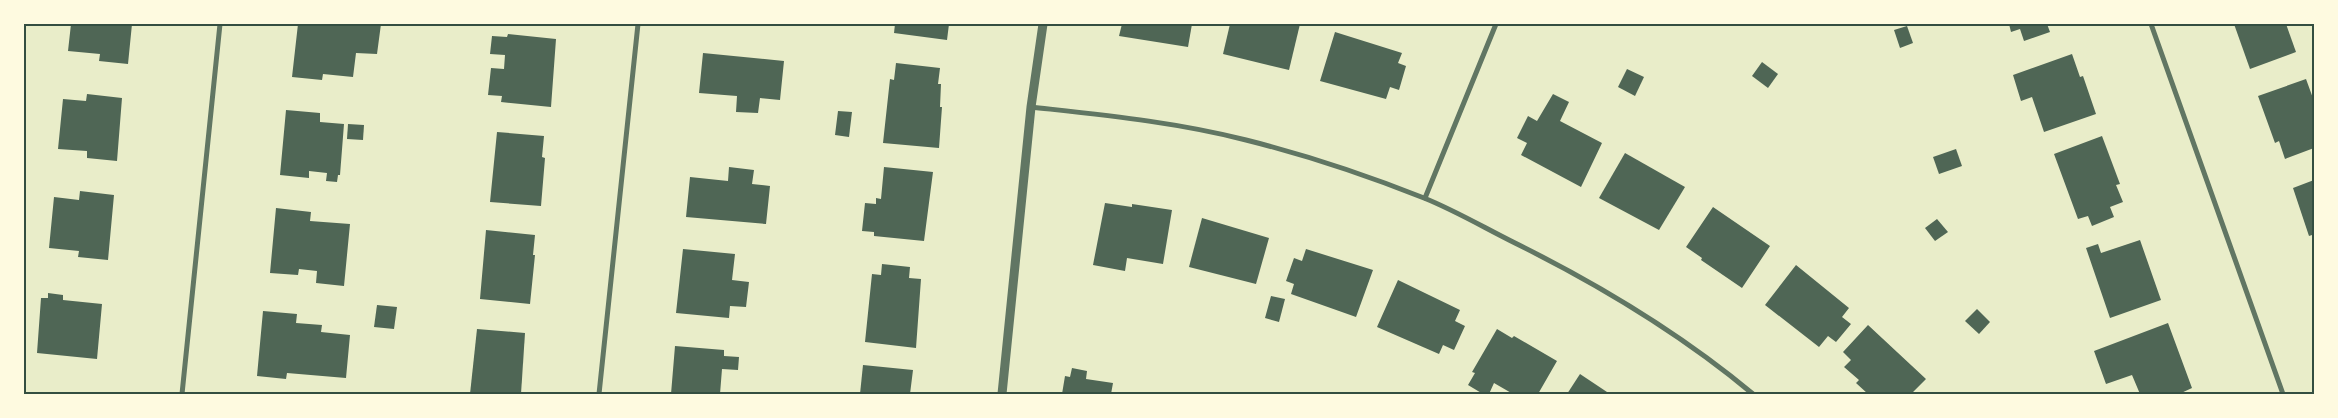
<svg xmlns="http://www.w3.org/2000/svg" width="2338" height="418" font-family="Jost,sans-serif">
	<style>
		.building { fill: #4f6655 }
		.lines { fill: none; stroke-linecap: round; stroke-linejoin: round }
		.minor { stroke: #617663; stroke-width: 5 }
		.tertiary { stroke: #617663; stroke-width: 9 }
		.neatline { fill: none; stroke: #344e41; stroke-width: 2 }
	</style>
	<rect width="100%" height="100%" fill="#e9edc9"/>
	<g class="building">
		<path d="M71,24H132L128,64L99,61L100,54L68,51Z"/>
		<path d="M298,24H381L377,54L356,53L353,77L323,74L322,80L292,77Z"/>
		<path d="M895,24H949L947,40L894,33Z"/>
		<path d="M1122,24H1192L1188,47L1119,36Z"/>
		<path d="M1230,24H1300L1289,70L1223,54Z"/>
		<path d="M2009,24H2047L2050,32L2024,41L2020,29L2011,32Z"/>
		<path d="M2234,24H2286L2296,52L2250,69Z"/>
		<path d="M1907,26L1913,43L1900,48L1894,30Z"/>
		<path d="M1335,32L1402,53L1398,63L1406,66L1399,90L1390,87L1386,99L1320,81Z"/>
		<path d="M508,34L556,39L551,107L501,102L502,96L488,95L491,68L504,69L505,55L490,54L492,36L507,37Z"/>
		<path d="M703,53L784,61L780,100L760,98L758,113L736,112L737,96L699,93Z"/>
		<path d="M2072,54L2080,77L2083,76L2096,114L2044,132L2032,97L2021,101L2013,75Z"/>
		<path d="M1762,62L1778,74L1768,88L1752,76Z"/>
		<path d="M896,63L940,68L938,84H941L940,107H942L939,148L883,143L890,79L894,80Z"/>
		<path d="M1627,69L1644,77L1635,96L1618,87Z"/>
		<path d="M2306,79L2314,101V148L2285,159L2279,141L2275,143L2258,96Z"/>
		<path d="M87,94L122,98L117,161L87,158V151L58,149L63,99L86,101Z"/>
		<path d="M1553,94L1569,102L1560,121L1602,143L1581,187L1521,155L1527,143L1517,138L1528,116L1537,121Z"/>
		<path d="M286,110L320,113V122L344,124L340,175H338L337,182L326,181L327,173L309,171V178L280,175Z"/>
		<path d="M838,111L852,112L849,137L835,135Z"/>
		<path d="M348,124L364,125L363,140L347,139Z"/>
		<path d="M497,132L544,136L542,157L545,158L541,206L490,202Z"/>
		<path d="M2102,136L2120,184L2116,185L2123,202L2110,207L2114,217L2092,226L2088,216L2078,219L2054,154Z"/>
		<path d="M1956,149L1962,166L1939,174L1933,157Z"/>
		<path d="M1625,153L1685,187L1659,230L1599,198Z"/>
		<path d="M729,167L754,170L752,184L770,186L766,224L686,217L690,177L728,181Z"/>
		<path d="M884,167L933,172L924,241L874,236V232L862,231L865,203L876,204V198L881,199Z"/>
		<path d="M2314,180V241L2312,235L2309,236L2293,188Z"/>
		<path d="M80,191L114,195L108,260L78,257L79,251L49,248L54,197L79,200Z"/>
		<path d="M1105,203L1132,207V204L1172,210L1163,264L1127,258L1125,271L1093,265Z"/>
		<path d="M1713,207L1770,246L1742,288L1701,260L1702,258L1686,247Z"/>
		<path d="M276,208L311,212L310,221L350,224L344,286L316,283L317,271L299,269L298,275L270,273Z"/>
		<path d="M1202,218L1269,238L1256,284L1189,267Z"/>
		<path d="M1937,219L1948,232L1935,241L1925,228Z"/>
		<path d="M486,230L535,235L533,255H535L530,304L480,299Z"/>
		<path d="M2140,240L2161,300L2110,318L2086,248L2098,244L2101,253Z"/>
		<path d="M683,249L735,254L732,280L749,282L746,307L730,306L729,318L676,313Z"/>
		<path d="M1306,249L1373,270L1356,317L1291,294L1294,284L1286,281L1294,258L1302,261Z"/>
		<path d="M882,264L910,267L909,278L921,279L916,348L865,342L872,274L881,275Z"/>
		<path d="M1796,265L1849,308L1842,317L1851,324L1836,342L1828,336L1819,347L1765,305Z"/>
		<path d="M1398,280L1460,310L1455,321L1465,326L1454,350L1443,345L1439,354L1377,327Z"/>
		<path d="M48,293L63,295V300L102,304L97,359L37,353L41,298H48Z"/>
		<path d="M1271,296L1285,299L1279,322L1265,318Z"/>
		<path d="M377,305L397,307L394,329L374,327Z"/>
		<path d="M1977,309L1990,322L1979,334L1965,321Z"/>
		<path d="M263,311L297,314L296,323L322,325L321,332L350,335L346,378L287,373L286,379L257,376Z"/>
		<path d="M2168,323L2192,388L2179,394H2140L2132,375L2106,384L2094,351Z"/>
		<path d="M1868,325L1926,379L1911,394H1868L1856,383L1859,380L1844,367L1851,360L1843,352Z"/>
		<path d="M477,329L525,333L521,394H470Z"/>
		<path d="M1497,329L1512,338L1514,336L1557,361L1538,394H1513L1494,383L1489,394H1483L1468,385L1475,373L1472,372Z"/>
		<path d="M675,346L724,350V356L739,357L738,370L722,369L720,394H671Z"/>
		<path d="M863,365L913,370L910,394H860Z"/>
		<path d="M1072,368L1087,371L1086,379L1113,383L1111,394H1062L1065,376L1070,377Z"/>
		<path d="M1580,374L1610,394H1567Z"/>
	</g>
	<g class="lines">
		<g class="minor">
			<path d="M2151,24L2283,394"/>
			<path d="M1031,107C1103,115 1176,122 1246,140C1306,155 1366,175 1424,198C1454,210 1483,227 1513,242C1598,284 1680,333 1753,394"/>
			<path d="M1425,198L1496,24"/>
			<path d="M182,394L220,24"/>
			<path d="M599,394L638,24"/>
		</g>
		<path class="tertiary" d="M1002,394L1031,107L1043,24"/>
	</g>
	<rect width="2338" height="418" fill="none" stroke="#fefae0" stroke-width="50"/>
	<rect x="25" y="25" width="2288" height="368" class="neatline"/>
</svg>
